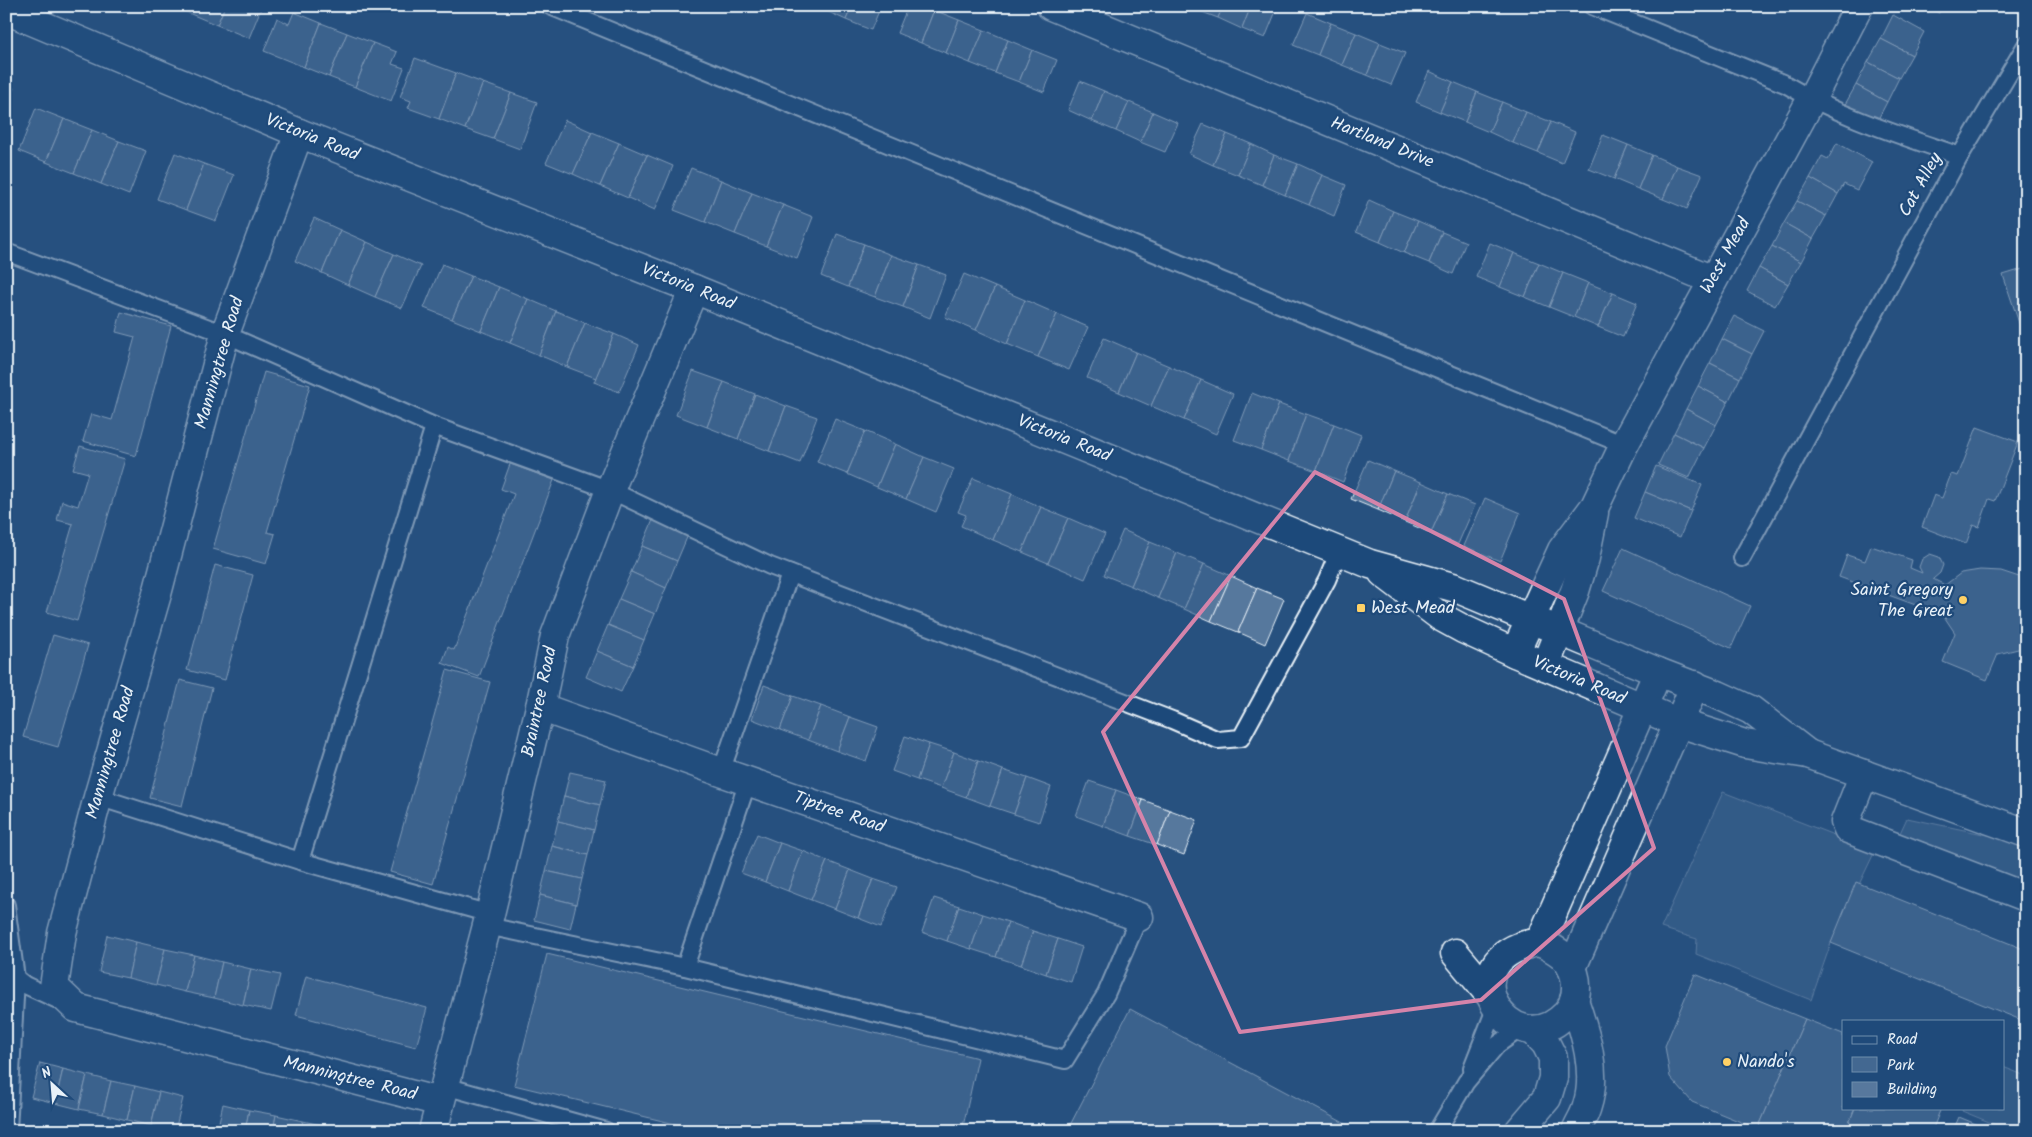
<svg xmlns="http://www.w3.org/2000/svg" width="2032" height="1137" font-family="Kalam,sans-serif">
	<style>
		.green { fill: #436891; stroke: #96acc4 }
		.building { fill: #57789d; stroke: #e8f1f8 }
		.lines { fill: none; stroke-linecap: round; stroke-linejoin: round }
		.service-casing { stroke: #e8f1f8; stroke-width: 20 }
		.minor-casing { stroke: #e8f1f8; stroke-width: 31 }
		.tertiary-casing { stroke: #e8f1f8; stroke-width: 31 }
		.service { stroke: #1f4a7a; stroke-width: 16 }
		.minor { stroke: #1f4a7a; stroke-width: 28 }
		.tertiary { stroke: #1f4a7a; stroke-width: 28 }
		.marked { fill: none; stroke: #d584aa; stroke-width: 4; stroke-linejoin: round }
		.poi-dot { fill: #ffd166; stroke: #1f4a7a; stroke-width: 2 }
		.labels { text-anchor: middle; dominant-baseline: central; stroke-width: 4.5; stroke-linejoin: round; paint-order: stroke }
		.street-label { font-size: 18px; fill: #e8f1f8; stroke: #1f4a7a }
		.poi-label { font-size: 18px; fill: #e8f1f8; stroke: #1f4a7a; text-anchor: start }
	</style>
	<rect width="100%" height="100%" fill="#27517f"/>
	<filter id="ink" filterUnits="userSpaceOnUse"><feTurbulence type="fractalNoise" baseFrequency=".02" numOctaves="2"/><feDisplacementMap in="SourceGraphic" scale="10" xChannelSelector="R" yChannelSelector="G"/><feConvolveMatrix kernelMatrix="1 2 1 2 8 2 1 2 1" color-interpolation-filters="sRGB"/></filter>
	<g filter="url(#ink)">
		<g class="green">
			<path d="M1723,792L1875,851L1831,943L1811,1000L1696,954L1697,939L1661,928Z"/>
			<path d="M1907,818L2002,838L2026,847V883L1900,833Z"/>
			<path d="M2003,1067L2026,1076V1131H2011L1962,1111L1963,1108H2003Z"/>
		</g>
		<g class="building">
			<path d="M171,6H188L186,12Z"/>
			<path d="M188,6H225L217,25L186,12Z"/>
			<path d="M225,6H262L249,38L217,25Z"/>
			<path d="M823,6H852L846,20L822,9Z"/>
			<path d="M852,6H881L871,30L846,20Z"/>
			<path d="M908,6H924L934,10L921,43L897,33Z"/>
			<path d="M1195,6H1223L1218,18L1194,9Z"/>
			<path d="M1223,6H1251L1242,29L1218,18Z"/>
			<path d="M1251,6H1278L1265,38L1242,29Z"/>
			<path d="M1925,6H1942L1939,13Z"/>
			<path d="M934,10L959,20L946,53L921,43Z"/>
			<path d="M294,12L321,23L304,67L264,51L277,18L289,24Z"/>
			<path d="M1307,13L1331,23L1318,55L1293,45Z"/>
			<path d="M1893,15L1924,32L1912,55L1881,39Z"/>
			<path d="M959,20L984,30L970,63L946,53Z"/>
			<path d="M321,23L347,33L329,77L304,67Z"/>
			<path d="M1331,23L1356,33L1342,65L1318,55Z"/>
			<path d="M984,30L1008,40L995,73L970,63Z"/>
			<path d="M347,33L373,43L355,87L329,77Z"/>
			<path d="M1356,33L1380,43L1367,75L1342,65Z"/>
			<path d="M1881,39L1912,55L1899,78L1868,62Z"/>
			<path d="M1008,40L1032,50L1019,82L995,73Z"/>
			<path d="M373,43L397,52L392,64L404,68L391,101L355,87Z"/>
			<path d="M1380,43L1405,53L1391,85L1367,75Z"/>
			<path d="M1032,50L1057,60L1044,92L1019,82Z"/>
			<path d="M415,58L456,73L439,119L408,108L411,101L400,97Z"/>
			<path d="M1868,62L1899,78L1887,102L1856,85Z"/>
			<path d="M1429,71L1453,82L1440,112L1416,102Z"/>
			<path d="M456,73L483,83L465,129L439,119Z"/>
			<path d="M1080,81L1104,91L1092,121L1068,110Z"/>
			<path d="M1453,82L1477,92L1465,122L1440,112Z"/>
			<path d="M483,83L511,93L493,139L465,129Z"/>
			<path d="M6,85L14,88L6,107Z"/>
			<path d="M1856,85L1887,102L1875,125L1843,108Z"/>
			<path d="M1104,91L1129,102L1116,131L1092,121Z"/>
			<path d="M1477,92L1502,102L1489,132L1465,122Z"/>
			<path d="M511,93L537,102L520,149L493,139Z"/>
			<path d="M1129,102L1153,112L1140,142L1116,131Z"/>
			<path d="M1502,102L1526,112L1513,143L1489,132Z"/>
			<path d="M36,108L64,119L46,162L19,151Z"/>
			<path d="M1153,112L1178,123L1165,152L1140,142Z"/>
			<path d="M1526,112L1551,122L1538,153L1513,143Z"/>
			<path d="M64,119L92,130L74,173L46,162Z"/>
			<path d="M565,120L592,132L573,174L546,163Z"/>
			<path d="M1551,122L1575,132L1562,163L1538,153Z"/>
			<path d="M1203,124L1227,134L1213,165L1189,154Z"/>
			<path d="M92,130L119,141L101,184L74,173Z"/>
			<path d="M592,132L619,143L600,186L573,174Z"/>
			<path d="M1227,134L1251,144L1238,175L1213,165Z"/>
			<path d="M1603,135L1628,145L1614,179L1589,169Z"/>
			<path d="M119,141L146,151L129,195L101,184Z"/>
			<path d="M619,143L647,155L628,198L600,186Z"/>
			<path d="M1837,143L1872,162L1857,190L1844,184L1838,194L1810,178L1822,156L1828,159Z"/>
			<path d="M1251,144L1274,155L1262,185L1238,175Z"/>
			<path d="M1628,145L1652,155L1638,189L1614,179Z"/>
			<path d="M175,153L204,164L186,210L157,199Z"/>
			<path d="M647,155L673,166L655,210L628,198Z"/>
			<path d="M1274,155L1298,164L1285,195L1262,185Z"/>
			<path d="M1652,155L1677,166L1663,199L1638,189Z"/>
			<path d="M204,164L234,175L216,221L186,210Z"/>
			<path d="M1298,164L1322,175L1309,205L1285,195Z"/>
			<path d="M1677,166L1702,175L1687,209L1663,199Z"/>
			<path d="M691,168L721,180L705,222L674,210Z"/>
			<path d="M1322,175L1346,185L1334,216L1309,205Z"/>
			<path d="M1810,178L1838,194L1826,216L1797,201Z"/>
			<path d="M721,180L752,193L735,234L705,222Z"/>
			<path d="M752,193L783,205L766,246L735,234Z"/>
			<path d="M1369,200L1393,211L1380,242L1356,232Z"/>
			<path d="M1797,201L1826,216L1813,239L1784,223Z"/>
			<path d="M783,205L813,217L797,258L766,246Z"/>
			<path d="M1393,211L1418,221L1404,253L1380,242Z"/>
			<path d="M314,218L340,230L322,273L295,261Z"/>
			<path d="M1418,221L1442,232L1429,263L1404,253Z"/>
			<path d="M1784,223L1813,239L1801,262L1772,246Z"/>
			<path d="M340,230L367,242L348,285L322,273Z"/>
			<path d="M1442,232L1466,242L1453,274L1429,263Z"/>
			<path d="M837,234L864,244L848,287L821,276Z"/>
			<path d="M367,242L394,254L375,297L348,285Z"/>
			<path d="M1490,243L1514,253L1500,287L1476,277Z"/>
			<path d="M864,244L891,255L875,297L848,287Z"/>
			<path d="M1772,246L1801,262L1788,284L1759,268Z"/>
			<path d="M1514,253L1539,263L1525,297L1500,287Z"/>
			<path d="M394,254L421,266L402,308L375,297Z"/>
			<path d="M891,255L919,265L903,307L875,297Z"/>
			<path d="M1539,263L1563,273L1549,307L1525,297Z"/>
			<path d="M442,264L471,276L452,319L424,308Z"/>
			<path d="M919,265L946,275L930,318L903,307Z"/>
			<path d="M1759,268L1788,284L1775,306L1747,291Z"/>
			<path d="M2026,268V340L2025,341L2003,275Z"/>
			<path d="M1563,273L1588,283L1574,317L1549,307Z"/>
			<path d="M964,274L995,287L976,330L945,317Z"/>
			<path d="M471,276L499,287L481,331L452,319Z"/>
			<path d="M1588,283L1613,293L1598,327L1574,317Z"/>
			<path d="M499,287L528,299L510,343L481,331Z"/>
			<path d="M995,287L1025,300L1007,344L976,330Z"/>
			<path d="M1613,293L1637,303L1623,337L1598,327Z"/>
			<path d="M528,299L556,311L539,355L510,343Z"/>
			<path d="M1025,300L1057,314L1038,357L1007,344Z"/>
			<path d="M556,311L585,323L567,367L539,355Z"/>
			<path d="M121,312L171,326L136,456L83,441L91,414L112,420L135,337L116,332Z"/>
			<path d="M1057,314L1088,327L1069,370L1038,357Z"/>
			<path d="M1734,316L1764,331L1752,354L1722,339Z"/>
			<path d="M585,323L614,334L596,378L567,367Z"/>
			<path d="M614,334L639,345L619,392L594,382Z"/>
			<path d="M1104,338L1136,352L1119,392L1087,378Z"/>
			<path d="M1722,339L1752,354L1740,378L1710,363Z"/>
			<path d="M1136,352L1169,366L1151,406L1119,392Z"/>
			<path d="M1710,363L1740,378L1728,402L1698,386Z"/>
			<path d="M1169,366L1201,380L1184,420L1151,406Z"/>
			<path d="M693,371L724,382L707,427L676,415Z"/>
			<path d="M264,372L310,385L267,532L275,534L266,564L213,549Z"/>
			<path d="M1201,380L1233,394L1216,434L1184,420Z"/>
			<path d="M724,382L755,394L738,439L707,427Z"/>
			<path d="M1698,386L1728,402L1716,425L1686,409Z"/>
			<path d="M1252,393L1279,404L1261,450L1234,440Z"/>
			<path d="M755,394L786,406L769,451L738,439Z"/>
			<path d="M1279,404L1306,414L1289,461L1261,450Z"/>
			<path d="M786,406L817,417L800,463L769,451Z"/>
			<path d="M1686,409L1716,425L1704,448L1674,433Z"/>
			<path d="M1306,414L1334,424L1316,471L1289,461Z"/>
			<path d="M835,419L865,431L847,474L817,462Z"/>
			<path d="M1334,424L1361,435L1343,482L1316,471Z"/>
			<path d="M1977,427L2018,442L1995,501L1989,499L1979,527L1973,525L1966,544L1922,527L1934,495L1942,498L1951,474L1958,476Z"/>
			<path d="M865,431L895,444L877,487L847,474Z"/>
			<path d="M1674,433L1704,448L1689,478L1658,465Z"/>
			<path d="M895,444L924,457L906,499L877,487Z"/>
			<path d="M80,446L125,459L77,621L47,612L73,524L57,520L62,501L78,506L88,473L73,469Z"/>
			<path d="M924,457L954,469L936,512L906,499Z"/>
			<path d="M1368,460L1394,471L1378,510L1351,499Z"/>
			<path d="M510,464L554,480L479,677L442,663L448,647L454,650L514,494L501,489Z"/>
			<path d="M1656,466L1702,485L1691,511L1645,492Z"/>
			<path d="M1394,471L1421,482L1405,522L1378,510Z"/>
			<path d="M973,478L1012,494L993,540L961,526L966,515L958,512Z"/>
			<path d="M1421,482L1448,494L1431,533L1405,522Z"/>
			<path d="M1645,492L1691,511L1680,537L1634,518Z"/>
			<path d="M1012,494L1041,507L1022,552L993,540Z"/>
			<path d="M1448,494L1475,505L1458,544L1431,533Z"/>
			<path d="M1485,498L1520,513L1500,561L1464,546Z"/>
			<path d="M1041,507L1068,518L1048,563L1022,552Z"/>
			<path d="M1068,518L1105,534L1085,579L1048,563Z"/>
			<path d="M653,520L688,535L677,561L642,546Z"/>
			<path d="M1123,530L1150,542L1131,586L1104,575Z"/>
			<path d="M1150,542L1177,553L1158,598L1131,586Z"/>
			<path d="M642,546L677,561L666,588L631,572Z"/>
			<path d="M1871,546L1912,560L1910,568L1922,573L1919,567L1922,559L1930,554L1939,557L1943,565L1940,573L1933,579L1945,585L1961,573L1980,570L2001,571L2019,577L2026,583V650L2022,648L1998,654L1987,680L1943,662L1955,633L1943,615L1839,577L1847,555L1865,561Z"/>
			<path d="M1623,548L1750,606L1731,648L1603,591Z"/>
			<path d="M1177,553L1204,564L1184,609L1158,598Z"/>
			<path d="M1204,564L1231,576L1211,621L1184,609Z"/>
			<path d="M215,565L253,575L225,680L187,670Z"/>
			<path d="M631,572L666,588L655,614L619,599Z"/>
			<path d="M1231,576L1257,588L1238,632L1211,621Z"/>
			<path d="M1257,588L1284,599L1265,644L1238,632Z"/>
			<path d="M619,599L655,614L644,640L608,625Z"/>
			<path d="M608,625L644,640L633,666L597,651Z"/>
			<path d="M53,635L88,645L58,747L23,737Z"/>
			<path d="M597,651L633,666L621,692L586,677Z"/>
			<path d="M447,670L490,682L433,884L390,872Z"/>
			<path d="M180,680L212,688L182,806L150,798Z"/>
			<path d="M764,685L793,696L780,730L752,719Z"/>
			<path d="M793,696L821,706L808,740L780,730Z"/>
			<path d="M821,706L850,717L837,751L808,740Z"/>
			<path d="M850,717L878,727L866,761L837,751Z"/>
			<path d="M905,736L929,744L917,780L892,771Z"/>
			<path d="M929,744L954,752L941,788L917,780Z"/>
			<path d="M954,752L978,761L966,797L941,788Z"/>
			<path d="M978,761L1003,770L990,806L966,797Z"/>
			<path d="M1003,770L1027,778L1014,814L990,806Z"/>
			<path d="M570,772L606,780L600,805L564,796Z"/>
			<path d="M1027,778L1051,787L1039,822L1014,814Z"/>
			<path d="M1089,781L1116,790L1103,826L1076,816Z"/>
			<path d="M1116,790L1143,800L1130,836L1103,826Z"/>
			<path d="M564,796L600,805L594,830L558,821Z"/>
			<path d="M1143,800L1170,810L1157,845L1130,836Z"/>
			<path d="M1170,810L1197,820L1184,855L1157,845Z"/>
			<path d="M558,821L594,830L588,855L552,846Z"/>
			<path d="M757,834L780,843L765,882L741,873Z"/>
			<path d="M780,843L803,851L788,891L765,882Z"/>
			<path d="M552,846L588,855L582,879L546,871Z"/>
			<path d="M803,851L827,861L811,900L788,891Z"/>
			<path d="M827,861L850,870L835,909L811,900Z"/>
			<path d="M850,870L873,879L858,918L835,909Z"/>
			<path d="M546,871L582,879L576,904L540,895Z"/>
			<path d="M873,879L897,887L881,927L858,918Z"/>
			<path d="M1856,882L2026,950V1022L1831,943Z"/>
			<path d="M540,895L576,904L570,929L534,920Z"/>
			<path d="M934,898L959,906L947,941L922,932Z"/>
			<path d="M959,906L983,914L971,949L947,941Z"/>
			<path d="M983,914L1008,922L996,957L971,949Z"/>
			<path d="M1008,922L1033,931L1021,965L996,957Z"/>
			<path d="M1033,931L1058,939L1046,974L1021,965Z"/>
			<path d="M107,935L136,942L128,978L99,972Z"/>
			<path d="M1058,939L1082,947L1071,982L1046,974Z"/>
			<path d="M136,942L165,949L156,985L128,978Z"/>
			<path d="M165,949L194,955L185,992L156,985Z"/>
			<path d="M547,954L978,1058L962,1131H704L514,1085Z"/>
			<path d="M194,955L222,962L214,998L185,992Z"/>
			<path d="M222,962L251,969L243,1005L214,998Z"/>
			<path d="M251,969L280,975L271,1011L243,1005Z"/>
			<path d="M1695,974L1805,1019L1758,1129L1692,1102L1670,1077L1665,1046Z"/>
			<path d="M306,976L427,1008L416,1047L296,1015Z"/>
			<path d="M1130,1009L1359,1131H1067Z"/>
			<path d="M1805,1019L1843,1034V1108H1855L1846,1131L1758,1129Z"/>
			<path d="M40,1063L63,1069L55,1103L31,1097Z"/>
			<path d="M63,1069L87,1075L79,1109L55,1103Z"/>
			<path d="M87,1075L111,1081L103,1114L79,1109Z"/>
			<path d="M111,1081L135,1086L127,1120L103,1114Z"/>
			<path d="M135,1086L159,1092L151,1126L127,1120Z"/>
			<path d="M159,1092L183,1098L175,1131L151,1126Z"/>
			<path d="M223,1104L249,1110L245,1131H217Z"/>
			<path d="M1855,1108H1941L1932,1131H1846Z"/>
			<path d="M249,1110L276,1115L273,1131H245Z"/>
			<path d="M276,1115L303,1121L301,1131H273Z"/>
			<path d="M1959,1117L1993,1131H1953Z"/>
			<path d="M303,1121L330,1127L329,1131H301Z"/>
		</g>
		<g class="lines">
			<g class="service-casing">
				<g id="service">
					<path d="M550,6L1624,445"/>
					<path d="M1592,6L1785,84C1840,117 1900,135 1960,156L1742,558"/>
					<path d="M1960,156L2026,45"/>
					<path d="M6,252L225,334L434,426L610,490L770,566L1172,720L1218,740L1241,738L1327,580L1339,551"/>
					<path d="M721,772L790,574"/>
					<path d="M98,797L300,861L490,914"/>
					<path d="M300,861L434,426"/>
					<path d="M6,905L16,978L25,985L62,1002"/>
					<path d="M487,926L685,967L1065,1060L1106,994L1139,917"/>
					<path d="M685,967L748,781"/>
					<path d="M1472,1068L1495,1009"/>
					<path d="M445,1086L606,1131"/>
					<path d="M8,1131L16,978"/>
					<path d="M1437,1131L1466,1082L1497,1045L1521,1028"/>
				</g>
			</g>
			<g class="minor-casing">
				<g id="minor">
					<path d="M1051,6L1713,280"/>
					<path d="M299,133L225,334L157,594L98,797L62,933L54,987L76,1008L440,1102"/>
					<path d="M1515,653L1562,550L1595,506L1624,445L1811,100L1859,6"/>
					<path d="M1545,666L1575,591L1585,558L1594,513"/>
					<path d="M540,707L721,772L1139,917"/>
					<path d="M1864,774L1845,822L1848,829L2026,897"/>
					<path d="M1540,942L1658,672"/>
					<path d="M1540,942C1549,947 1558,950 1565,958C1579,973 1580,999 1566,1014C1511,1071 1440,956 1540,942Z"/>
					<path d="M1455,953L1490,995"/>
					<path d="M1572,968L1695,685"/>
					<path d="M1574,1000C1585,1032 1598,1073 1587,1106C1585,1115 1579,1123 1576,1131"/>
					<path d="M433,1131L490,914L540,707L555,636L610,490L694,289"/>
					<path d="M1519,1131L1547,1098L1553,1078V1058L1546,1044L1533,1030"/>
				</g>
			</g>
			<g class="tertiary-casing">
				<g id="tertiary">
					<path d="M6,10L299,133L694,289L1370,564L1456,588L1658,672L1718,695L1751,710L1808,754"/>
					<path d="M1383,573L1441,617L1463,629L1515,653L1679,723L1745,744L1808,754L2026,833"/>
				</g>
			</g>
			<use href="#service" class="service"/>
			<use href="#minor" class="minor"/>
			<use href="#tertiary" class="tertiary"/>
		</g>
	</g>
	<path d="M0 0H2032V1137H0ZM1315,472L1564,599L1654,848L1481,1000L1240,1032L1103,732Z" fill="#27517f" fill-opacity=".55" fill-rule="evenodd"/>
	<path class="marked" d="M1315,472L1564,599L1654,848L1481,1000L1240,1032L1103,732Z"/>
	<g class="poi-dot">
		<circle cx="1963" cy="600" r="5"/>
		<rect x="1356" y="603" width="10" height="10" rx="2.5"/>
		<circle cx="1727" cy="1062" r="5"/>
	</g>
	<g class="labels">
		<g class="street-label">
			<text transform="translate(312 138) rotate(22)">Victoria Road</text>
			<text transform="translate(1382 143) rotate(22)">Hartland Drive</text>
			<text transform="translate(1921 185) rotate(-61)">Cat Alley</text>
			<text transform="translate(1726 256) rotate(-61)">West Mead</text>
			<text transform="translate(688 287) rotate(22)">Victoria Road</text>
			<text transform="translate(220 363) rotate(-74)">Manningtree Road</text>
			<text transform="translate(1064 439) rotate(22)">Victoria Road</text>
			<text transform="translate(1579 681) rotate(23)">Victoria Road</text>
			<text transform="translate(540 702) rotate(-78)">Braintree Road</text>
			<text transform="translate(111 753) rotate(-74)">Manningtree Road</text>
			<text transform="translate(839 813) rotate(19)">Tiptree Road</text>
			<text transform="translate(350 1079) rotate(14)">Manningtree Road</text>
		</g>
		<g class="poi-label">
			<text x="1953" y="590" text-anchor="end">Saint Gregory<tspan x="1953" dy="21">The Great</tspan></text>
			<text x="1371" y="608">West Mead</text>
			<text x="1737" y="1062">Nando's</text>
		</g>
	</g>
	<rect width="2032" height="1137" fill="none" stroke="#1f4a7a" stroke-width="25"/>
	<rect x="12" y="12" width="2007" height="1112" fill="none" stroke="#e8f1f8" stroke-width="2" filter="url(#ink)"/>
	<rect x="1842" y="1020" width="162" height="90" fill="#1f4a7a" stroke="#6f8dac"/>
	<rect x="1852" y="1036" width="25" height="8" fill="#1f4a7a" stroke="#6f8dac"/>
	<text x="1887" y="1044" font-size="15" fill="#e8f1f8">Road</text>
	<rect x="1852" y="1057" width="25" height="15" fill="#436891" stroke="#6f8dac"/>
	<text x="1887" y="1070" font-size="15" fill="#e8f1f8">Park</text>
	<rect x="1852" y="1082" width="25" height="15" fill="#57789d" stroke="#6f8dac"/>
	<text x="1887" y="1094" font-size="15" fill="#e8f1f8">Building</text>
	<g transform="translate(52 1084) rotate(334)" stroke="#1f4a7a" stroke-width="4" paint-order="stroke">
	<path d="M0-4L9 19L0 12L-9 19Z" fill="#e8f1f8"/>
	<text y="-8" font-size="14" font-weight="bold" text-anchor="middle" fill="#e8f1f8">N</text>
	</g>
</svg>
